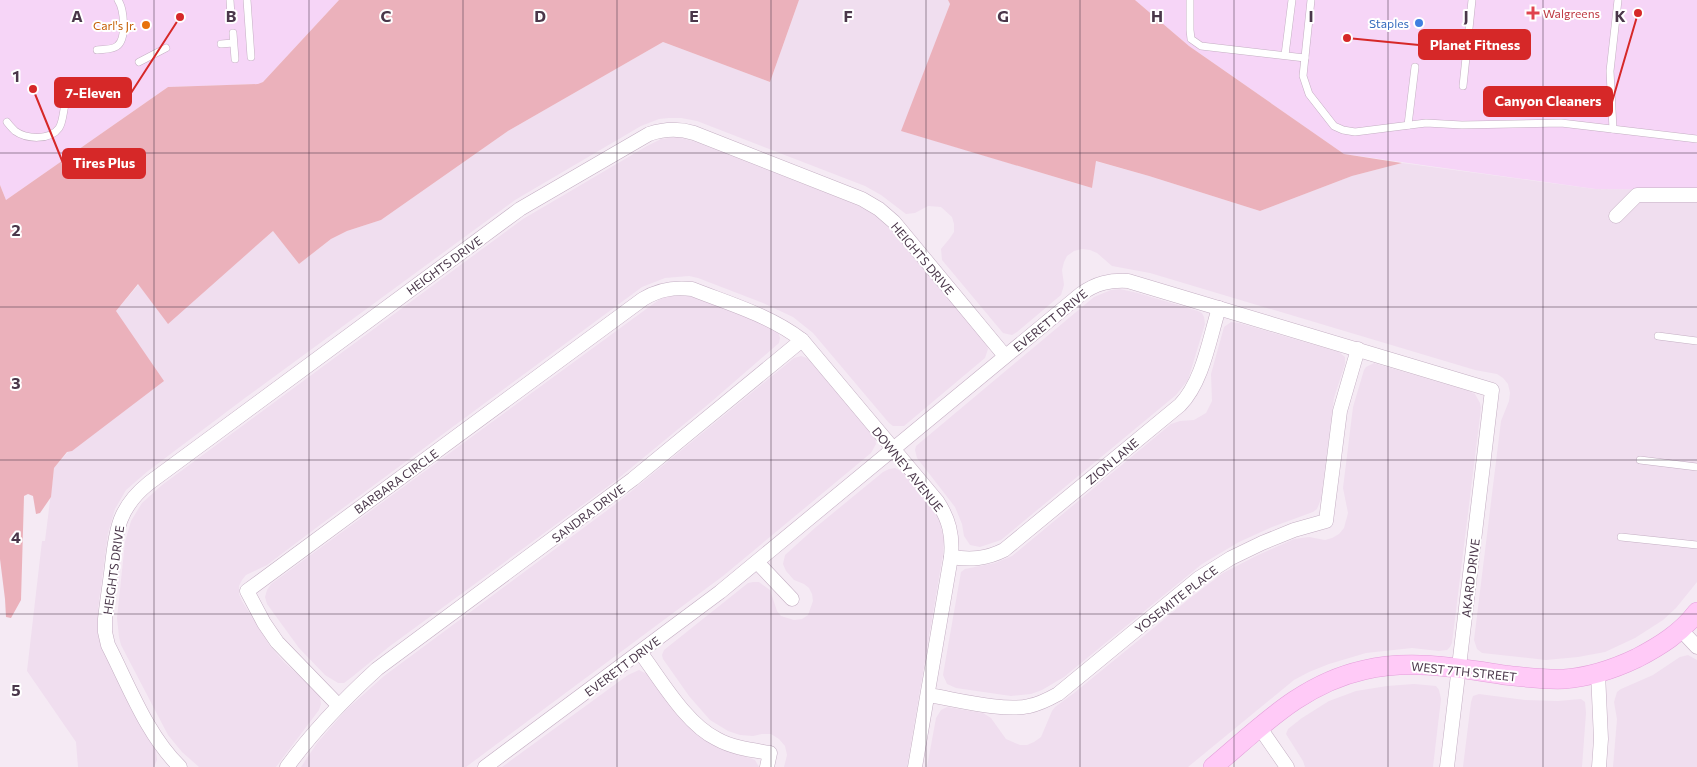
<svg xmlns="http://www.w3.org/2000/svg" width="1697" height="767" font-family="Commissioner,sans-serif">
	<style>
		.residential { fill: #f0deef }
		.commercial { fill: #f6d5f7 }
		.green { fill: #ebb1bb }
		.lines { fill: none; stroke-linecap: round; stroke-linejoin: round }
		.service-casing { stroke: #c4afc3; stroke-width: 8 }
		.minor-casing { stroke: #c4afc3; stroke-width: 15 }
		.secondary-casing { stroke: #e3a0da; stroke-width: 20 }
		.service { stroke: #fff; stroke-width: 7 }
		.minor { stroke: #fff; stroke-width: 14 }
		.secondary { stroke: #ffcaf7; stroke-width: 19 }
		.grid { fill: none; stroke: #4a374a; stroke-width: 1; stroke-opacity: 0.55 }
		.health-dot { fill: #e0444e; stroke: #fff; stroke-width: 2 }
		.shop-dot { fill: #3f7fe0; stroke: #fff; stroke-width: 2 }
		.food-dot { fill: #e8710a; stroke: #fff; stroke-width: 2 }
		.labels { text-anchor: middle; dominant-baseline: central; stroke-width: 4; stroke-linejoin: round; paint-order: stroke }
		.health-label { font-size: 12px; fill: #be3a42; stroke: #fff; text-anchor: start }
		.shop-label { font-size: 12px; fill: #366cbe; stroke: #fff; text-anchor: end }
		.food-label { font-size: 12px; fill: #c56008; stroke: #fff; text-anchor: end }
		.street-label { font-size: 12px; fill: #4a374a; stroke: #fff }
		.grid-label { font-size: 16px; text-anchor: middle; font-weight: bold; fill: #4a374a; stroke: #fff; stroke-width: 4; stroke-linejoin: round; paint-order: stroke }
		.leader { fill: none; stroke: #d62828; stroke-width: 2 }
		.callout-dot { fill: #d62828; stroke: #fff; stroke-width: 2 }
		.callout { fill: #d62828; stroke: #d62828; stroke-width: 2 }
		.callout-label { font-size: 14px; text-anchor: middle; font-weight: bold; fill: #fff }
	</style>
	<rect width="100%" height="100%" fill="#f5eaf4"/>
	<g class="residential">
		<path d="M799,0H948L950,4L902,131L1092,188L1095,161L1149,176L1260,211L1352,176L1402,163L1595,189L1697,190V582L1676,608L1663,620L1635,638L1605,652L1578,657L1546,660L1482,653L1477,649L1474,640L1501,421L1509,401L1510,393L1508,384L1503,378L1497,374L1475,370L1150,273L1112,266L1097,253L1090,250L1082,249L1074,251L1067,256L1064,262L1062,270L1064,285L1061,295L1017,332L1012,335L1007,334L1003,333L942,260L941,249L950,238L954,232V224L952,217L941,207L928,206L915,213L906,214L881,195L865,186L697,121L681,118H669L659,119L641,126L515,200L245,398L148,471L126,490L115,509L108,533L98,609V634L106,657L137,719L156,751L157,760L154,767H78L76,742L27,671L42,541H45L54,468L68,452L116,311L139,284L168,323L273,231L299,264L331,239L347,231L381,220L508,131L663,42L770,82Z"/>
		<path d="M678,137L696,142L855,204L875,215L891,230L986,343L988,349L985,358L904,426H893L889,423L813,333L793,317L763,303L698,278L689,276L665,278L642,287L316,528L267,565L246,575L242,580L239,586V594L242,601L270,646L284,662L317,692L320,697L321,704L319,710L276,767H199L182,752L168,735L121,645L119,637L117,618L125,542L131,521L142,503L162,485L523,219L647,146L661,139Z"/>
		<path d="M1120,289L1138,293L1198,311L1202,313L1204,317L1205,324L1188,380L1176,395L1001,540L980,547L970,545L964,536L962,524L955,507L917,458L915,450L916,446L1094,297L1111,290Z"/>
		<path d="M672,295H685L696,298L773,328L778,332L780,338L779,343L711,402L614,482L390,646L352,677L344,683H338L325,675L299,648L267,604L265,597L267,590L271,584L653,304L663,297Z"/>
		<path d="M1231,322L1239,323L1339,352L1345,357V364L1334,398L1321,499L1317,509L1313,512L1272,527L1239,542L1202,564L1064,677L1042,690L1031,694L1011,696L956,688L947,684L943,675L944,669L961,572L965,569L995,563L1012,556L1171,424L1180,421L1194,420L1206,413L1212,401L1211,374L1224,327Z"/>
		<path d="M801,356L807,358L814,363L875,438L876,444L871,453L723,576L466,767H301L317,743L346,710L384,676L617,503L794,358Z"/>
		<path d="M1374,363L1469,391L1475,394L1480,403L1481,408L1452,643L1450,647L1447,650L1439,651L1412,648L1366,653L1329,664L1309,672L1294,680L1188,767H927L936,718L941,710L947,707L983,713L991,718L1006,739L1020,745H1027L1034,742L1041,737L1052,711L1055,707L1074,693L1189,599L1223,573L1256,556L1294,539L1309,537L1325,540L1332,538L1339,534L1344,528L1348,513L1343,488L1353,407L1364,370L1366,367Z"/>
		<path d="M895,468L905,473L933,508L939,518L944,539L943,554L907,767H784L787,755L785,746L779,739L771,734H762L753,736L740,735L728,731L710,720L689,696L663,659L662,655L664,650L748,583L753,582H759L770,590L777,611L781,616L794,620L802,619L808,615L813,601L812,594L809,588L804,584L794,580L786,571L783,564L785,555L816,527L883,472L889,469Z"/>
		<path d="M1688,655L1697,660V767H1613L1617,719L1614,702L1617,692L1621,689L1653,675L1680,657Z"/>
		<path d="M639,670L649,675L680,718L693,731L716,746L755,760L759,767H502L628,675Z"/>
		<path d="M1414,684L1436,686L1439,690L1441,699L1433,767H1305L1303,761L1286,734L1288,729L1302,718L1329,701L1356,691L1387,686Z"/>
		<path d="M1479,694L1525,700L1558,701L1581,699L1585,702L1586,713L1582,767H1463L1471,702L1473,696Z"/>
	</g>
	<g class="commercial">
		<path d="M0,0H339L263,82L259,84L168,87L6,200L0,185Z"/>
		<path d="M1135,0H1697V190L1595,189L1344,154L1189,46Z"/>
	</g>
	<g class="green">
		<path d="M339,0H799L770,82L663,42L508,131L381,220L347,231L331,239L299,264L273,231L168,324L138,284L116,311L164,381L72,451L67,452L54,468L51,497L40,513L36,514L33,496L28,494L24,496L21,600L11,618L6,617L5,599L0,559V185L6,200L168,87L258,84L263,82Z"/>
		<path d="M948,0H1135L1189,46L1344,154L1402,163L1352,176L1260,211L1149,176L1096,161L1092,188L901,131L950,4Z"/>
	</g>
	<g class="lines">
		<g class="service-casing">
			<g id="service">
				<path d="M230,0L231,16"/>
				<path d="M247,0L251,57"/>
				<path d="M1190,0V30L1191,39L1201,46L1305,58"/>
				<path d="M1311,0L1303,76L1309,94L1334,126L1343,130L1355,132L1426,123L1462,125L1561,123L1697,139"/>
				<path d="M233,33L235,59"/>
				<path d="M221,44L233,43"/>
				<path d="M97,50C103,49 112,50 117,46C127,39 124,9 118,0"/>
				<path d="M1285,55L1292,0"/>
				<path d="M139,62L166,48"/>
				<path d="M1463,86L1472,0"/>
				<path d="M7,122C9,125 12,128 15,131C26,139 50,141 59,128C63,122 63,112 65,105"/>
				<path d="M1408,125L1415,67"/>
				<path d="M1613,129L1610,71L1618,0"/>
				<path d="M1658,336L1697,341"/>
				<path d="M1640,460L1697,467"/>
				<path d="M1621,537L1697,545"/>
			</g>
		</g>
		<g class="minor-casing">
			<g id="minor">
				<path d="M1616,216L1637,195H1697"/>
				<path d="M951,557C971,560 986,559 1004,550L1180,405C1203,381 1209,340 1219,308"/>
				<path d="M757,562L792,599"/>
				<path d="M1681,630L1697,647"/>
				<path d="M640,652C661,680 686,724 717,739C733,748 752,750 770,753L767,767"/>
				<path d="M1598,673L1601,739L1599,767"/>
				<path d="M928,695C955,699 1003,712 1029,706C1040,704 1049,699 1058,694L1199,578L1231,558L1262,543L1294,530L1326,521L1340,411L1358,349"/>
				<path d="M338,705L277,642L264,623L247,591L643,299C659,289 674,287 692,289C730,304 769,315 802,340L937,501C949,519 953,535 951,557L915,767"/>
				<path d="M1260,728L1287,767"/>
				<path d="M180,767C147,735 129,686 108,645L105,632V619C107,601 110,583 112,565C116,529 119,507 149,483L520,209L649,134C664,129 678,128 694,133L862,199L879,209L894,222L1005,356"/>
				<path d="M287,767C314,730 343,700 377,669L633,479L802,340"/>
				<path d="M485,767L720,592L1081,294C1096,283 1110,280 1128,281L1492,390L1447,767"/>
			</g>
		</g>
		<g class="secondary-casing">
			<path id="secondary" d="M1213,767C1261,727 1301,684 1364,670C1411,659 1458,668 1504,675C1524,677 1544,680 1564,679C1590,677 1614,669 1637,658C1660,646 1681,633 1697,612"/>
		</g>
		<use href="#service" class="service"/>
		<use href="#minor" class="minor"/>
		<use href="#secondary" class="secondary"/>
	</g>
	<path class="grid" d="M154,0V767M309,0V767M463,0V767M617,0V767M771,0V767M926,0V767M1080,0V767M1234,0V767M1388,0V767M1543,0V767M0,153H1697M0,307H1697M0,460H1697M0,614H1697"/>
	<path class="health-dot" d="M1530.5 5.5h5v5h5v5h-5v5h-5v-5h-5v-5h5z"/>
	<circle class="shop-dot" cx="1419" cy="23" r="5"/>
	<circle class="food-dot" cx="146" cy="25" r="5"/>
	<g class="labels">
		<g class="health-label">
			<text x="1543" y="13">Walgreens</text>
		</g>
		<g class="shop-label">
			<text x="1409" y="23">Staples</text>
		</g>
		<g class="food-label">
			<text x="136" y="25">Carl's Jr.</text>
		</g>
		<g class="street-label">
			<text transform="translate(923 258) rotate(50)">HEIGHTS DRIVE</text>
			<text transform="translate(444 265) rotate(-36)">HEIGHTS DRIVE</text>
			<text transform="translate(1050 320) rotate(-39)">EVERETT DRIVE</text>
			<text transform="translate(1112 461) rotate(-40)">ZION LANE</text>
			<text transform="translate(908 469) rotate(51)">DOWNEY AVENUE</text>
			<text transform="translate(396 481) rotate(-36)">BARBARA CIRCLE</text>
			<text transform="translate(588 513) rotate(-37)">SANDRA DRIVE</text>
			<text transform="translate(113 570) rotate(-82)">HEIGHTS DRIVE</text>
			<text transform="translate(1470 578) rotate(-83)">AKARD DRIVE</text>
			<text transform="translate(1176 599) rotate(-38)">YOSEMITE PLACE</text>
			<text transform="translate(622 666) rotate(-37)">EVERETT DRIVE</text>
			<text transform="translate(1464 671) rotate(6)">WEST 7TH STREET</text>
		</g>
	</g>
	<g class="grid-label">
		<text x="77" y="22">A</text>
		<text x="231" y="22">B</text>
		<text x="386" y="22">C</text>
		<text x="540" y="22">D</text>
		<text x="694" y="22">E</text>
		<text x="848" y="22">F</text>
		<text x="1003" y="22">G</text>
		<text x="1157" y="22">H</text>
		<text x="1311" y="22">I</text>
		<text x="1466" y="22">J</text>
		<text x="1620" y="22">K</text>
		<text x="16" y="82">1</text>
		<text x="16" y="236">2</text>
		<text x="16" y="389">3</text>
		<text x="16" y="543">4</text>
		<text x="16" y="696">5</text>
	</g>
	<path class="leader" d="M1347 38L1419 45M180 17L131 93M1638 13L1612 102M33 89L63 163"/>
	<g class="callout-dot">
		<circle cx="1347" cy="38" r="5"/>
		<circle cx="180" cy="17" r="5"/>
		<circle cx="1638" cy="13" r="5"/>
		<circle cx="33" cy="89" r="5"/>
	</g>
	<g class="callout">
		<rect x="1419" y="30" width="111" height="29" rx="5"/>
		<rect x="55" y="78" width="76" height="29" rx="5"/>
		<rect x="1484" y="87" width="128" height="29" rx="5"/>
		<rect x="63" y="149" width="82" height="29" rx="5"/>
	</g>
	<g class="callout-label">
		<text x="1475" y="50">Planet Fitness</text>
		<text x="93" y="98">7-Eleven</text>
		<text x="1548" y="106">Canyon Cleaners</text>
		<text x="104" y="168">Tires Plus</text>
	</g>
</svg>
